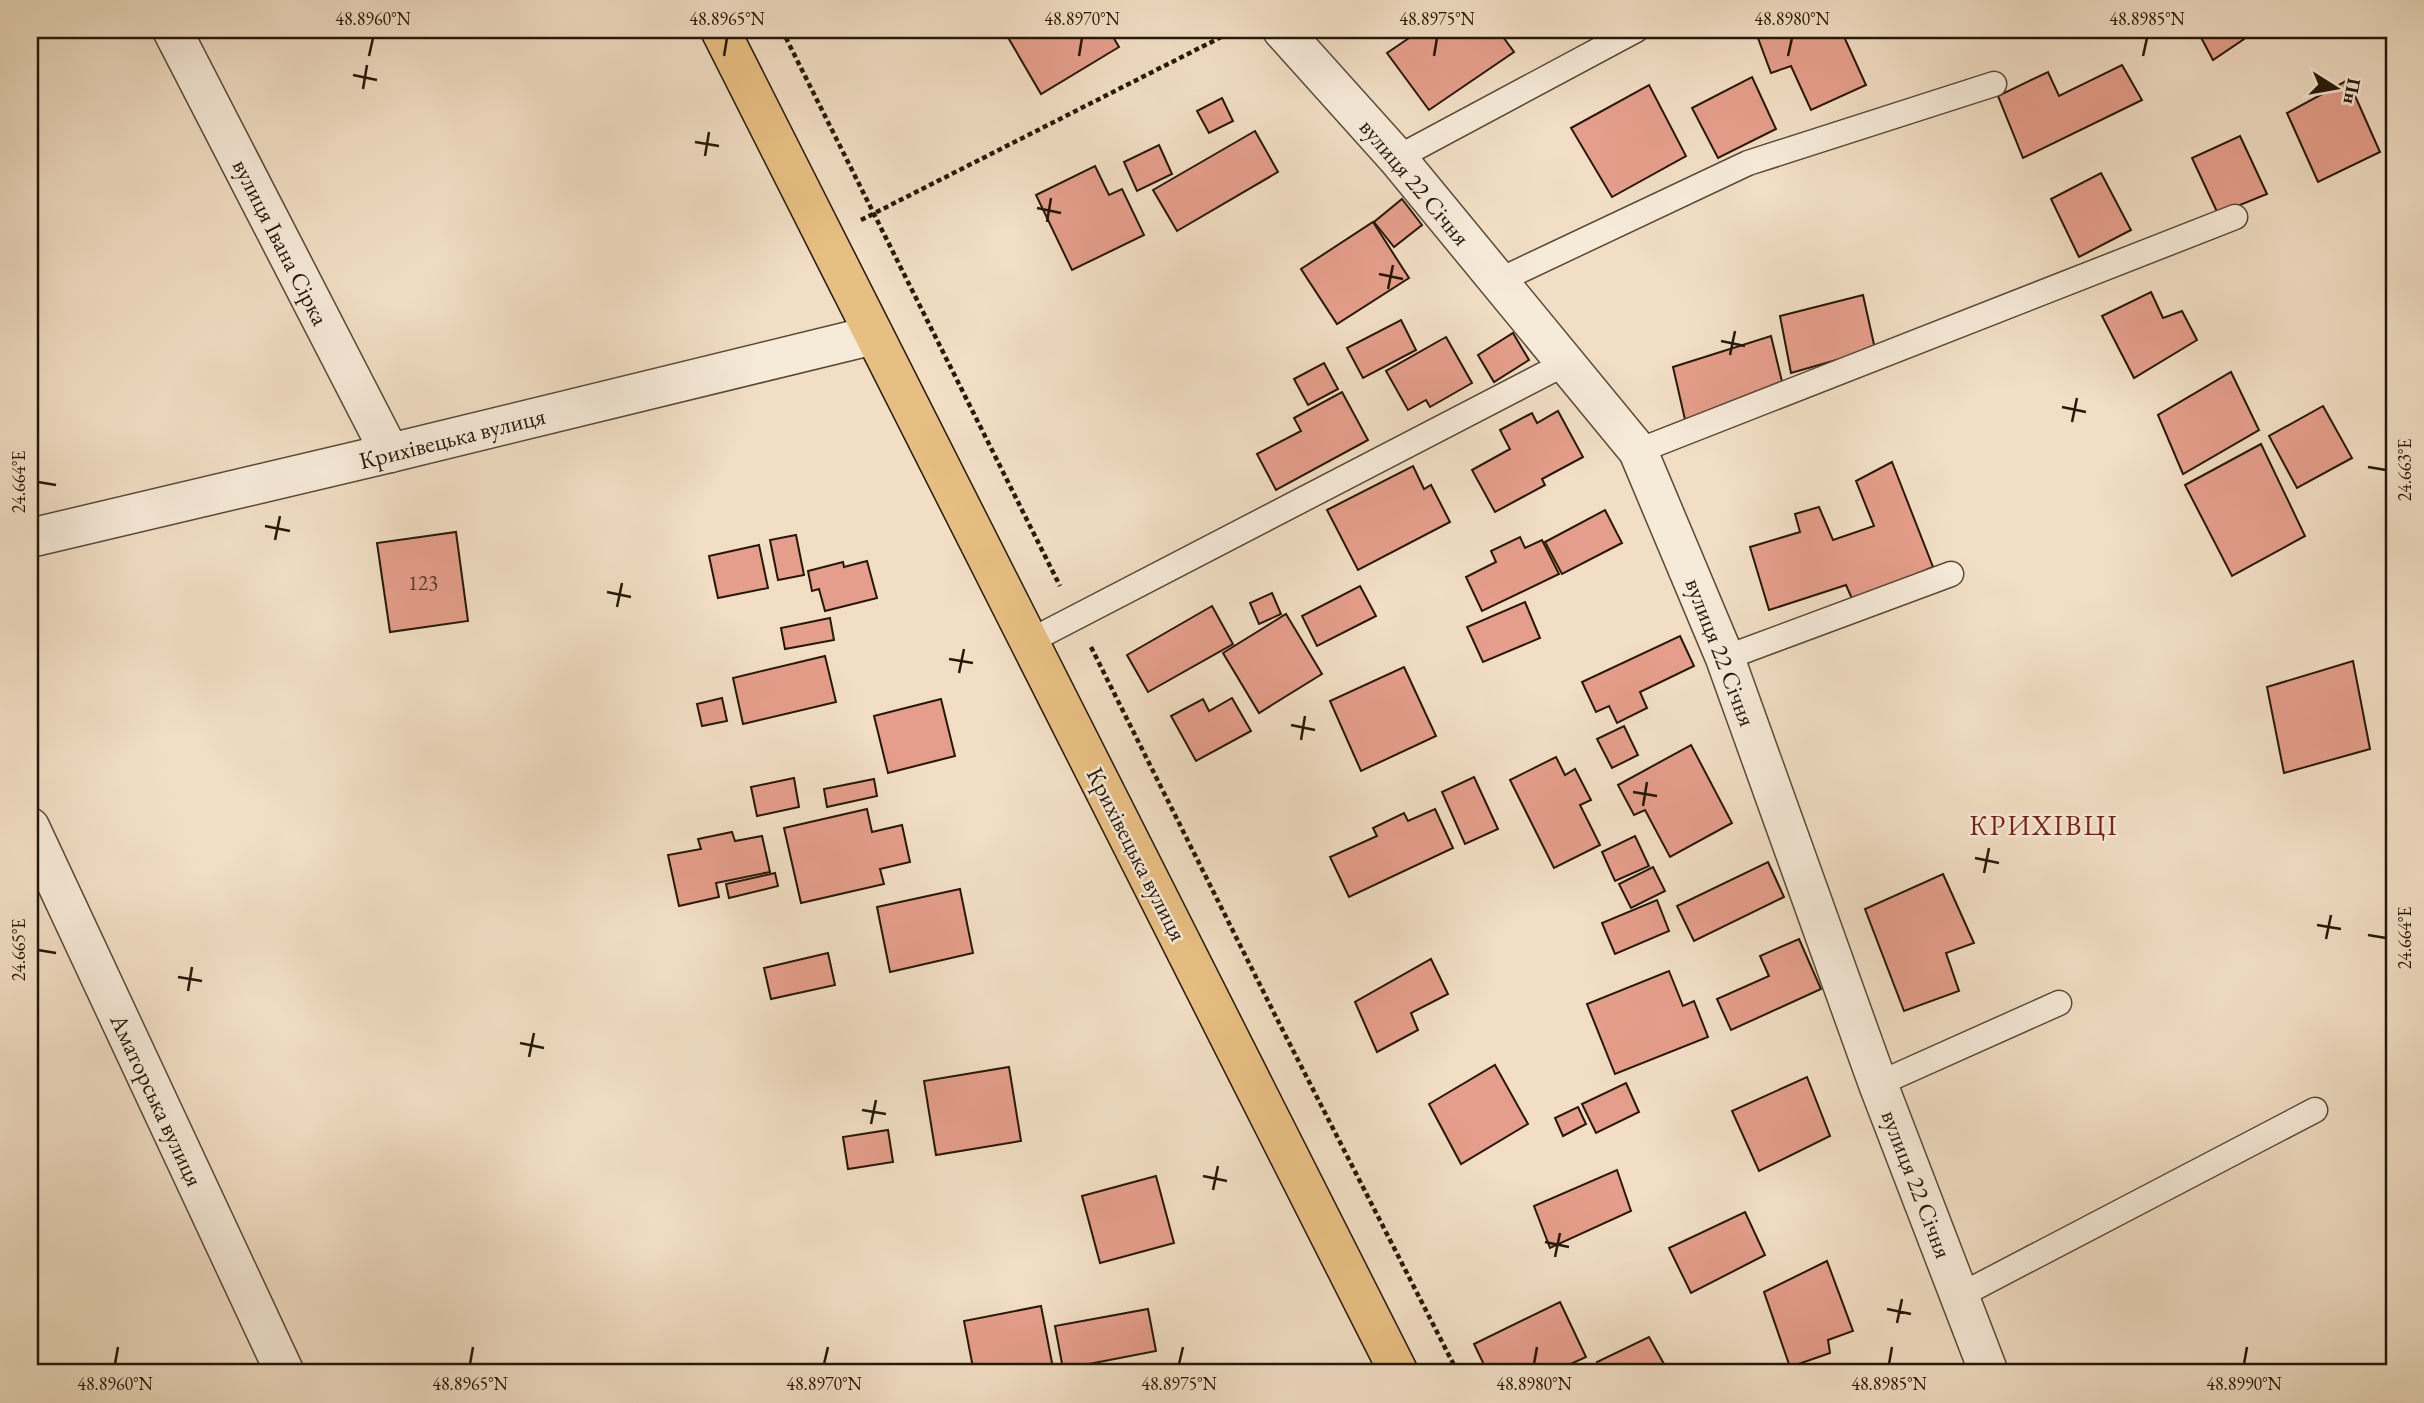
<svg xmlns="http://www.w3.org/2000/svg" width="2424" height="1403" font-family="'EB Garamond',serif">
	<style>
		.building { fill: #e59e8b; stroke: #261808; stroke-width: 2 }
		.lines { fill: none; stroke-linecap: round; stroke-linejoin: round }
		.lane-casing { stroke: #594a37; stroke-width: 27 }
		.street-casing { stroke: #594a37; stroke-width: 41 }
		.primary-casing { stroke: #261808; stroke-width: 41 }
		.path { stroke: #261808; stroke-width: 4.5; stroke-dasharray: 5 3.5; stroke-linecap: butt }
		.lane { stroke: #f6ead9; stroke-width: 24 }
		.street { stroke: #f6ead9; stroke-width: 38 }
		.primary { stroke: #e8bf82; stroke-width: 38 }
		.ticks { fill: none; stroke: #261808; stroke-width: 2.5 }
		.labels { text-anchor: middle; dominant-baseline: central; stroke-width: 5; stroke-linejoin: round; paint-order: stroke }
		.number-label { font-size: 21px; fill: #563a29 }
		.street-label { font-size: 24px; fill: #261808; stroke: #f6ead9 }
		.quarter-label { font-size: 28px; letter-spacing: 2px; fill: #7a1f14; stroke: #f6ead9 }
		.neatline { fill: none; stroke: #261808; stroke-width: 2.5 }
		.ticks-label { font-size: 18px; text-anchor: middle; fill: #261808 }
	</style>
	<rect width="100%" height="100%" fill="#f1dec4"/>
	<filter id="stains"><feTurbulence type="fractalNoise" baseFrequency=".00286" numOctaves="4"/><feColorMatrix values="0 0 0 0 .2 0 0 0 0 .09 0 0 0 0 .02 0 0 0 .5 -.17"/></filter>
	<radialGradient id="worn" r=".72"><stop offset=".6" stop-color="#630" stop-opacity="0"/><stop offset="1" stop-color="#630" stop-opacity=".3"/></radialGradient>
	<g class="building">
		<path d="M1013,30H1109L1119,47L1041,94L1006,34Z"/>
		<path d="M1421,30H1498L1514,52L1429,110L1387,53Z"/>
		<path d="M1755,30H1841L1866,85L1811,110L1791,66L1771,73Z"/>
		<path d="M2197,30H2241L2244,39L2213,60Z"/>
		<path d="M2122,65L2142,100L2023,158L1998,96L2048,72L2059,96Z"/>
		<path d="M1752,77L1776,129L1718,158L1692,108Z"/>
		<path d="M2348,80L2380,152L2318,182L2287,113Z"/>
		<path d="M1649,85L1686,156L1612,197L1571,128Z"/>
		<path d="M1222,98L1233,121L1209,133L1197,111Z"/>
		<path d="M1255,131L1278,172L1177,231L1153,190Z"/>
		<path d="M2240,136L2267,194L2218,214L2192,158Z"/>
		<path d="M1159,145L1172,174L1137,191L1124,162Z"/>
		<path d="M1095,166L1109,195L1122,189L1144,235L1072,270L1036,195Z"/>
		<path d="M2101,173L2131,230L2079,257L2051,199Z"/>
		<path d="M1402,199L1422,225L1394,247L1374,222Z"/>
		<path d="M1373,222L1409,278L1337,324L1301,269Z"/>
		<path d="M2151,292L2163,318L2182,311L2197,340L2134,378L2102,316Z"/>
		<path d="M1863,295L1875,349L1791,373L1780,316Z"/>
		<path d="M1401,320L1416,350L1363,378L1347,348Z"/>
		<path d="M1513,333L1529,360L1494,382L1478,355Z"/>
		<path d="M1771,336L1785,394L1686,424L1673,367Z"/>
		<path d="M1446,337L1472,383L1430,407L1426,400L1408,410L1386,371Z"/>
		<path d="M1324,363L1338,389L1308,405L1294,379Z"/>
		<path d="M2231,372L2259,430L2183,474L2158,415Z"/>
		<path d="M1342,392L1368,440L1276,490L1257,454L1301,431L1294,418Z"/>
		<path d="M2323,406L2352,458L2297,488L2269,436Z"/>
		<path d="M1558,411L1583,457L1542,479L1545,485L1495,512L1472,470L1510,449L1500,430L1532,413L1537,423Z"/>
		<path d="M2261,444L2305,536L2232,576L2185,485Z"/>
		<path d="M1892,462L1933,567L1853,601L1846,585L1769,610L1750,547L1800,532L1795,514L1819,507L1833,540L1874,526L1856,481Z"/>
		<path d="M1413,466L1424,489L1431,485L1450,522L1358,570L1327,510Z"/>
		<path d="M1605,510L1622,543L1562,574L1545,542Z"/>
		<path d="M456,532L468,621L390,632L377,543Z"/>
		<path d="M796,535L804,575L778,580L770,540Z"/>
		<path d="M1520,537L1525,548L1542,540L1559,574L1482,611L1466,577L1496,562L1491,551Z"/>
		<path d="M759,545L768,588L718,598L709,556Z"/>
		<path d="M867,561L877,598L825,611L819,589L812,591L808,571L843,562L844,567Z"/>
		<path d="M1360,586L1376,616L1317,646L1302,616Z"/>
		<path d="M1272,593L1281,614L1259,624L1250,603Z"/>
		<path d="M1525,602L1540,638L1483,662L1467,627Z"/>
		<path d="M1212,606L1233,644L1148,692L1127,655Z"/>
		<path d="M1286,614L1322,674L1259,713L1223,653Z"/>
		<path d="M830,618L834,640L785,649L781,628Z"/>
		<path d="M1680,636L1694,666L1640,692L1647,708L1617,723L1609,706L1596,712L1582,682Z"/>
		<path d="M825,656L836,702L743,724L733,678Z"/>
		<path d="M2353,661L2370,749L2284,773L2267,687Z"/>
		<path d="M1404,667L1436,736L1361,771L1330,701Z"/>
		<path d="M722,698L727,721L702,726L697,704Z"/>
		<path d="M1232,698L1251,731L1196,761L1171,716L1203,699L1209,711Z"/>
		<path d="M941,699L955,756L888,773L874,716Z"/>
		<path d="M1624,726L1638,755L1612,768L1597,739Z"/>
		<path d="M1691,745L1732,823L1670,857L1645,810L1634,815L1618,785Z"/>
		<path d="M1556,757L1565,775L1575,769L1591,800L1580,805L1600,845L1554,868L1510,780Z"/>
		<path d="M1474,777L1498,829L1465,844L1442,792Z"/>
		<path d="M794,778L799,807L757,816L751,787Z"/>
		<path d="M874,779L877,796L827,807L824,789Z"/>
		<path d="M867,809L872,832L902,825L910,862L880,869L884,884L801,903L784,828Z"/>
		<path d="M1435,809L1453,848L1349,897L1330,857L1377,836L1373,828L1404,813L1408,821Z"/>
		<path d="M732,832L735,841L762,836L770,872L716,883L719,897L679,906L668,855L701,849L698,839Z"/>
		<path d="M1635,836L1649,866L1615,881L1602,852Z"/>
		<path d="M1768,862L1784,897L1694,941L1677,906Z"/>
		<path d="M1653,867L1665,891L1631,908L1619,884Z"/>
		<path d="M775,873L778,886L729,898L726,884Z"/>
		<path d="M1943,874L1974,943L1946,953L1959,991L1904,1011L1865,909Z"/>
		<path d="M960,889L973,953L890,972L877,907Z"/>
		<path d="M1657,900L1669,931L1615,954L1602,923Z"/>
		<path d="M1799,939L1821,989L1731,1030L1717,999L1769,976L1760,956Z"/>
		<path d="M828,953L835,985L771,999L764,968Z"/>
		<path d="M1431,959L1448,994L1411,1013L1418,1030L1377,1052L1355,1002Z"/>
		<path d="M1669,971L1683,1006L1694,1001L1708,1037L1615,1074L1587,1004Z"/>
		<path d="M1495,1065L1528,1124L1461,1164L1429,1104Z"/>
		<path d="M1009,1067L1021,1141L936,1155L924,1081Z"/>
		<path d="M1807,1077L1830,1136L1759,1171L1732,1111Z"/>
		<path d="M1626,1083L1639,1112L1596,1133L1582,1104Z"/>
		<path d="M1578,1107L1586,1124L1563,1136L1555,1118Z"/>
		<path d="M888,1130L893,1162L848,1169L843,1137Z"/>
		<path d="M1617,1170L1631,1211L1550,1248L1534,1206Z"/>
		<path d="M1156,1176L1174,1243L1100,1263L1082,1196Z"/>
		<path d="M1745,1212L1765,1255L1691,1293L1669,1248Z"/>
		<path d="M1827,1261L1853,1331L1828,1340L1830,1353L1790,1367L1764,1292Z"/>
		<path d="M1560,1302L1586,1357L1551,1373H1488L1474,1344Z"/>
		<path d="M1041,1306L1053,1368L1025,1373H974L964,1321Z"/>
		<path d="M1148,1309L1156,1351L1063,1369L1055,1326Z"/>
		<path d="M1649,1337L1664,1364L1642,1373H1602L1597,1362Z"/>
	</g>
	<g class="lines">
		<g class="lane-casing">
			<g id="lane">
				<path d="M1397,158L1636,30"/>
				<path d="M1498,281L1748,163L1994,84"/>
				<path d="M1638,451L2235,217"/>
				<path d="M1030,641L1566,363"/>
				<path d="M1725,658L1951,574"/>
				<path d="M1878,1084L2059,1003"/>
				<path d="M1959,1296L2315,1110"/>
			</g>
		</g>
		<g class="street-casing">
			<g id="street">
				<path d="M172,30L390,453"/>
				<path d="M1282,30L1397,158L1638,451L1725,658L1878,1084L1989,1373"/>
				<path d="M30,538L390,453L874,335"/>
				<path d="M30,827L285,1373"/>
			</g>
		</g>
		<g class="primary-casing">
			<path id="primary" d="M720,30L1399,1373"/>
		</g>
		<g class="path">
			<path d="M782,30L1060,586"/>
			<path d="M861,220L1235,30"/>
			<path d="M1091,647L1276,1017L1458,1373"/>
		</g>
		<use href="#lane" class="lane"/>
		<use href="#street" class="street"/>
		<use href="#primary" class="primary"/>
	</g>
	<path class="ticks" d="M369,56L373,38M724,56L727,38M1079,56L1082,38M1434,56L1437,38M1788,56L1792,38M2143,56L2147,38M353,75L377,80M363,89L367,65M695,142L719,146M705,156L709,132M1037,208L1061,213M1047,222L1051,198M1379,274L1403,279M1388,289L1393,265M1721,341L1745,346M1730,355L1735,331M2062,407L2086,412M2072,422L2077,398M2368,467L2386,470M38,482L56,485M265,526L290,531M275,540L280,516M607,592L631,597M617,607L622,583M949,659L973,663M959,673L964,649M1291,725L1315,730M1301,740L1305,716M1633,792L1657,796M1643,806L1647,782M1975,858L1999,863M1984,873L1989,848M2317,925L2341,929M2368,935L2386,938M2326,939L2331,915M38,950L56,953M178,977L202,981M188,991L192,967M520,1043L544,1048M529,1057L534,1033M862,1110L886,1114M871,1124L876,1100M1203,1176L1227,1181M1213,1190L1218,1166M1545,1242L1569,1247M1555,1257L1560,1233M1887,1309L1911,1314M1897,1323L1902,1299M115,1364L118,1347M470,1364L473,1347M824,1364L828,1347M1179,1364L1183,1347M1534,1364L1537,1347M1889,1364L1892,1347M2244,1364L2247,1347"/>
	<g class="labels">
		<g class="number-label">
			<text x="423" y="582">123</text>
		</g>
		<g class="street-label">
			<text transform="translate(1415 182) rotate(50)">вулиця 22 Січня</text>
			<text transform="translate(281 242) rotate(63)">вулиця Івана Сірка</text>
			<text transform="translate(452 438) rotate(-14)">Крихівецька вулиця</text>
			<text transform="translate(1721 652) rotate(69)">вулиця 22 Січня</text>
			<text transform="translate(1137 854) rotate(63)">Крихівецька вулиця</text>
			<text transform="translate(157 1100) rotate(65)">Аматорська вулиця</text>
			<text transform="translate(1917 1184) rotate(69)">вулиця 22 Січня</text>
		</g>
		<g class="quarter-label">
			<text x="2044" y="825">КРИХІВЦІ</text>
		</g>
	</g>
	<rect width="2424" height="1403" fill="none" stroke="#f1dec4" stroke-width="77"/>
	<g transform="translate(2336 88) rotate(101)" stroke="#f6ead9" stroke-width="5" paint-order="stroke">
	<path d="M0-5L12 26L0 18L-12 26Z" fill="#261808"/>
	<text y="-10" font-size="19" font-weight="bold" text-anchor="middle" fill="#261808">Пн</text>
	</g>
	<rect x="38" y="38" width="2348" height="1326" class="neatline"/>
	<g class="ticks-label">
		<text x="373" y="25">48.8960°N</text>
		<text x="727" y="25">48.8965°N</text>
		<text x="1082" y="25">48.8970°N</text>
		<text x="1437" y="25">48.8975°N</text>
		<text x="1792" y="25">48.8980°N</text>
		<text x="2147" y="25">48.8985°N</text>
		<text transform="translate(2405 470) rotate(-90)" y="6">24.663°E</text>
		<text transform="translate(19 482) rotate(-90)" y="6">24.664°E</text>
		<text transform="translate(2405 938) rotate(-90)" y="6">24.664°E</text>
		<text transform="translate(19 950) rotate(-90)" y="6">24.665°E</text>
		<text x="115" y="1390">48.8960°N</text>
		<text x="470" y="1390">48.8965°N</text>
		<text x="824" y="1390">48.8970°N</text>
		<text x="1179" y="1390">48.8975°N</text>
		<text x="1534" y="1390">48.8980°N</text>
		<text x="1889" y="1390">48.8985°N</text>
		<text x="2244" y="1390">48.8990°N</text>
	</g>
	<rect width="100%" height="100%" filter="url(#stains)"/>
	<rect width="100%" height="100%" fill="url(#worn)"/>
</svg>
